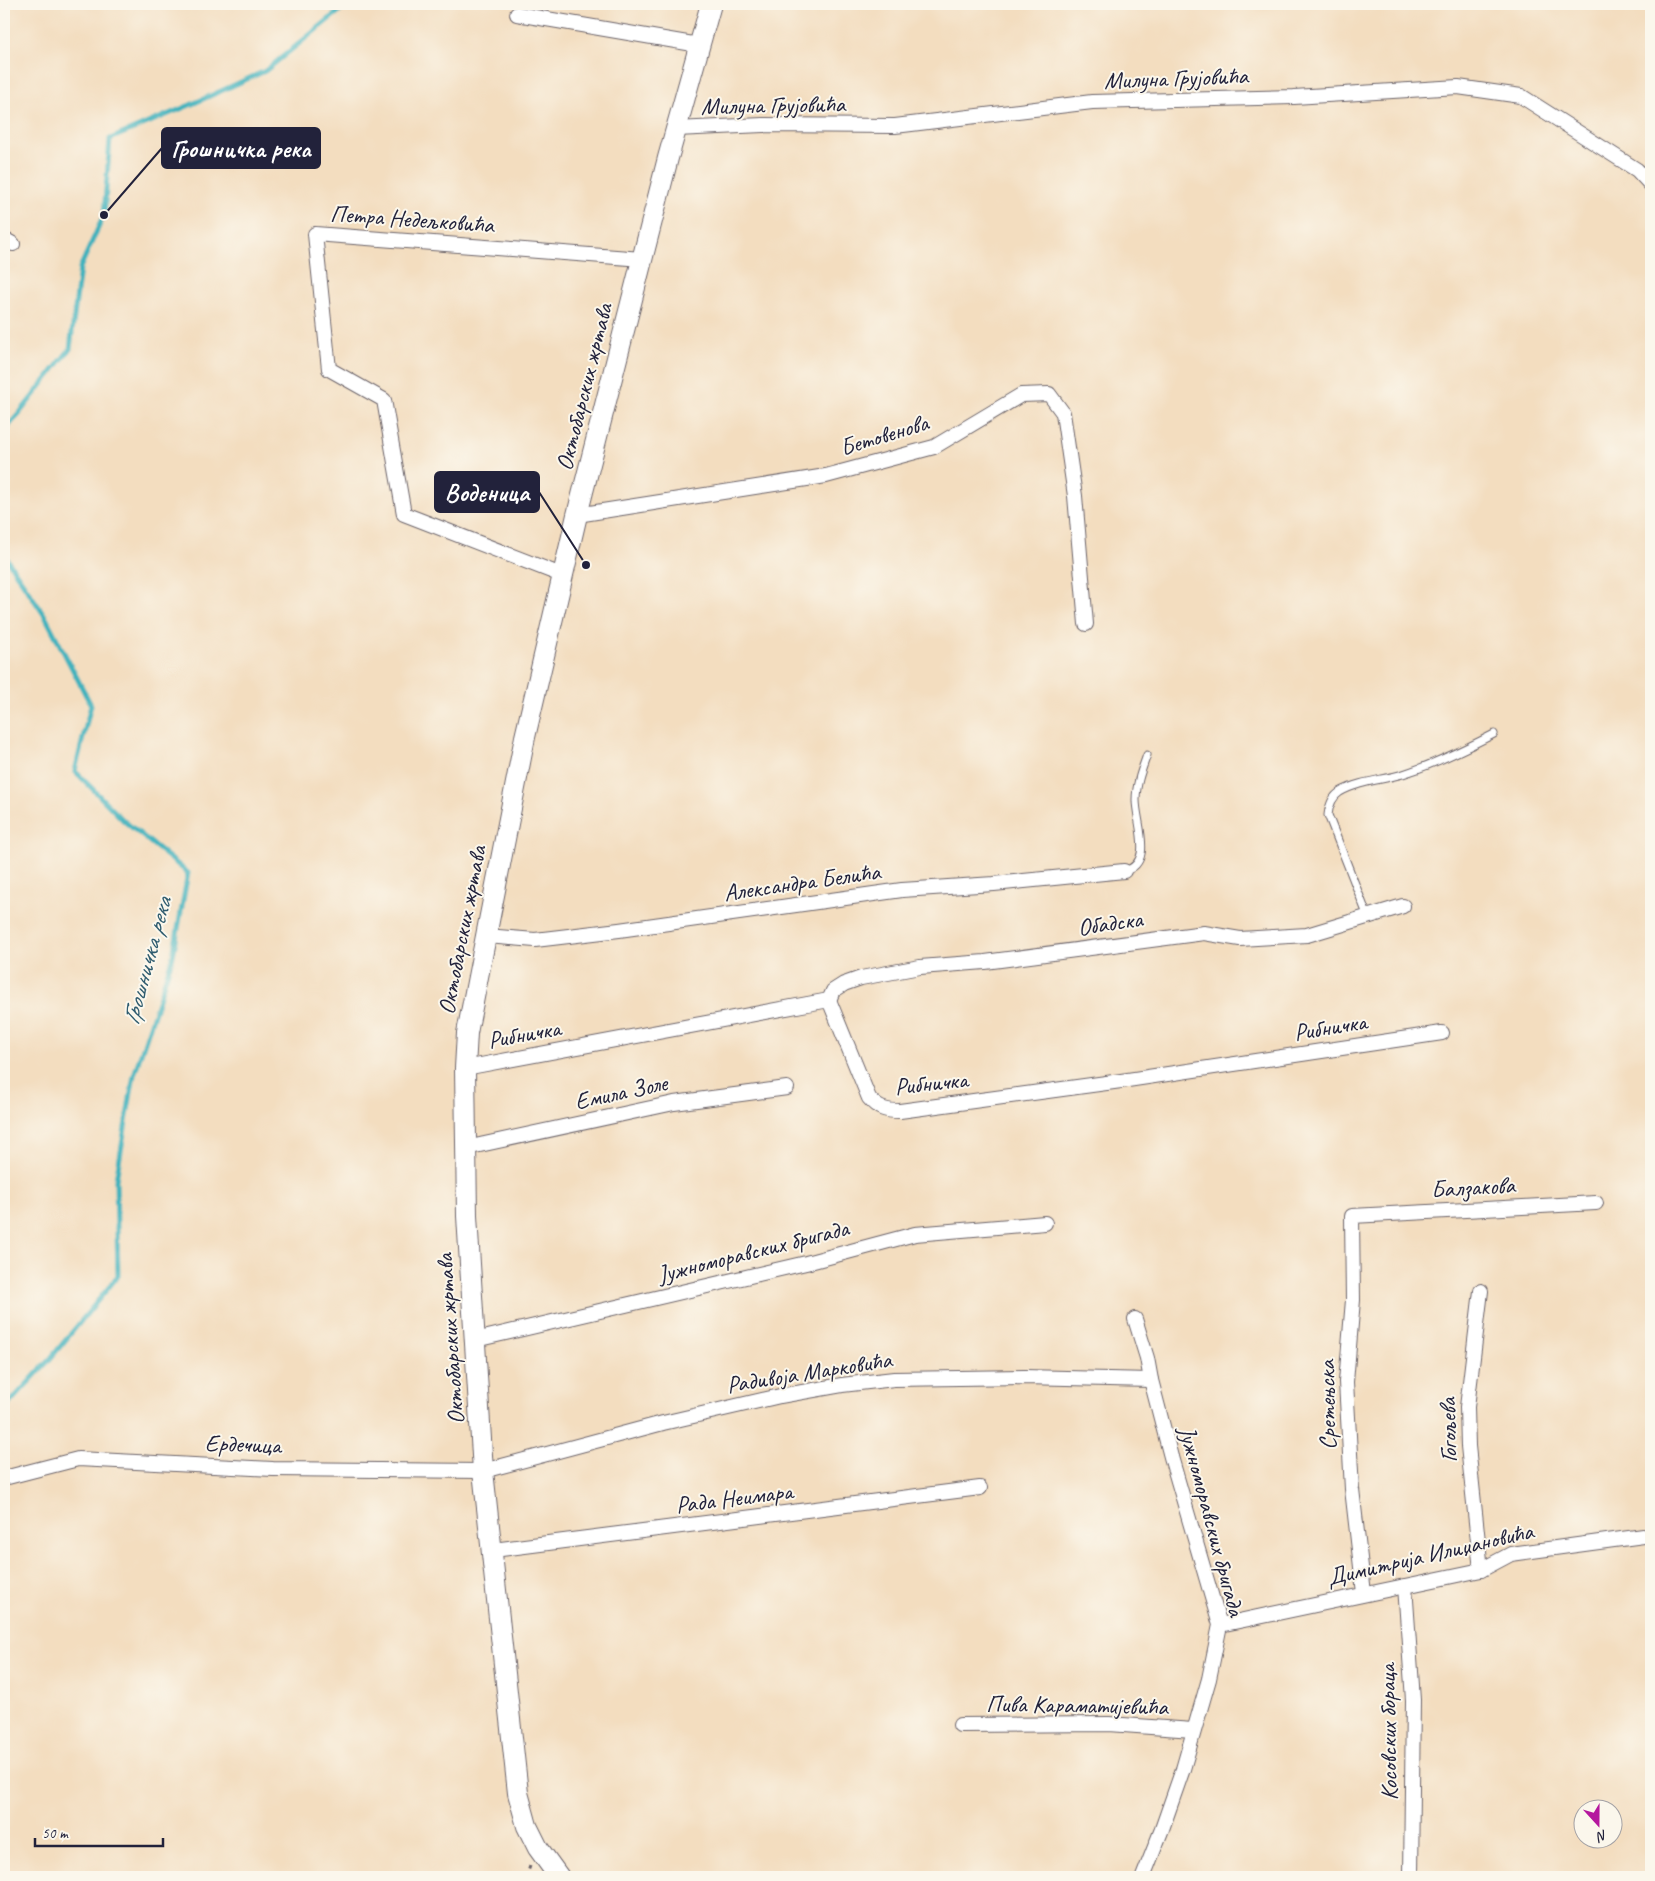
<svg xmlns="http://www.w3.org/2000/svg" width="1655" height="1881" font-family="Caveat,sans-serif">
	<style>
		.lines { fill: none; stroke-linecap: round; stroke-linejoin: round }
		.stream { stroke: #42b2bd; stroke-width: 5 }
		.lane-casing { stroke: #6b6369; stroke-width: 9 }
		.street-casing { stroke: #6b6369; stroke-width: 16 }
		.secondary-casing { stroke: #6b6369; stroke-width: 22 }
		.path { stroke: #6b6369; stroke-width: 3; stroke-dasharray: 4 4; stroke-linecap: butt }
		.lane { stroke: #fff; stroke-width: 7 }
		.street { stroke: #fff; stroke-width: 14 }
		.secondary { stroke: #fff; stroke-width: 20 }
		.labels { text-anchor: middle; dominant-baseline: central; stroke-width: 4; stroke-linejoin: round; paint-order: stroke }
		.street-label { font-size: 24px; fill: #22223b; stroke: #fbf7ec }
		.water-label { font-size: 25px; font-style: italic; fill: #2f5c6f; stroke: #fbf7ec }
		.leader { fill: none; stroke: #22223b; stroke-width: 2 }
		.callout-dot { fill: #22223b; stroke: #fbf7ec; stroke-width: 2 }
		.callout { fill: #22223b; stroke: #22223b; stroke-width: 2 }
		.callout-label { font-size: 25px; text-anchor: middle; font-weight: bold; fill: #fff }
	</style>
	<rect width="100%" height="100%" fill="#fbf7ec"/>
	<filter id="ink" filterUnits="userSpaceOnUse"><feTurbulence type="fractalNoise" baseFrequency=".02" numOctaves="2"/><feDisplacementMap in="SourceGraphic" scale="10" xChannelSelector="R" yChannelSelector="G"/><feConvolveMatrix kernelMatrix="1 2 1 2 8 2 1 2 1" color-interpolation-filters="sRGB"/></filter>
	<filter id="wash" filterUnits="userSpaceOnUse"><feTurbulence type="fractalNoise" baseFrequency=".0096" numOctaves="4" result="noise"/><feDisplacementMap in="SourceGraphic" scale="20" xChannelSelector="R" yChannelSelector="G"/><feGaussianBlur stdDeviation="1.12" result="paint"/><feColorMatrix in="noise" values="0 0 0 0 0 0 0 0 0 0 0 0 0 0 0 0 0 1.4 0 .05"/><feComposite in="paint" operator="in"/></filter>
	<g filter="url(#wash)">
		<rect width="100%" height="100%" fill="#f3ddbf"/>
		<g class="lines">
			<g class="stream">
				<path d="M4,431L18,415L70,349L80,268L104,215L110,139L190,105L265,71L348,4"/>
				<path d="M4,555L45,616L91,705L75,771L124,821L188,873L173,956L134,1075L116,1180L118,1276L50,1359L4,1409"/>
				<path d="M4,1704L6,1710L4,1809"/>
			</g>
		</g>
	</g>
	<g filter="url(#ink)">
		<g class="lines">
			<g class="lane-casing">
				<g id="lane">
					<path d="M1124,871C1155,864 1136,822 1136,800C1136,784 1142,769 1147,755"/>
					<path d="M1368,917L1328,815C1329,806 1332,797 1340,792C1359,781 1383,780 1403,774C1435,764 1465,749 1494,734"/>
				</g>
			</g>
			<g class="street-casing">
				<g id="street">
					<path d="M517,14L699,45"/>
					<path d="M676,129L763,125L895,126L1092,102L1294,97L1458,87L1521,96L1637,170L1651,185"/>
					<path d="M4,239L13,244"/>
					<path d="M577,515L826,476L934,447L1021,395L1049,394L1063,413L1075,496L1086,624"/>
					<path d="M564,576L404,514L384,400L329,369L315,234L642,259"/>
					<path d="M487,936L535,940L619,930L902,890L994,884L1124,871"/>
					<path d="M829,1000L833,991L844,984L861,978L920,967L985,962L1204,933L1240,939L1307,935L1403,906"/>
					<path d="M465,1068L829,1000L869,1098C878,1109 886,1111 900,1111L1121,1081L1442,1033"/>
					<path d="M466,1148L674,1103L787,1088"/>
					<path d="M1481,1291L1467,1407L1468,1446L1481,1570"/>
					<path d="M1135,1319L1147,1358L1151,1380L1171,1457L1220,1625L1209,1679L1183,1769L1162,1829L1143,1877"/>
					<path d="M475,1340L806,1263L915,1234L1045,1223"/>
					<path d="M4,1478L78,1459L273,1469L483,1471L663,1423L780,1396L842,1385L894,1379L1024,1377L1151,1380"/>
					<path d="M493,1550L980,1488"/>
					<path d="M1405,1586L1413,1700L1411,1877"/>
					<path d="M1364,1593L1352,1489L1346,1382L1353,1300L1352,1216L1596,1203"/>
					<path d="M1220,1625L1481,1570L1511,1554L1651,1535"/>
					<path d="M960,1725L1109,1724L1193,1730"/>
				</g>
			</g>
			<g class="secondary-casing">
				<path id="secondary" d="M559,1877L538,1848L527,1826L518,1793L483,1471L467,1216L465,1068L467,1033L525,737L577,515L668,158L711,4"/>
			</g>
			<path class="path" d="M526,1877L530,1866"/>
			<use href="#lane" class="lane"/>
			<use href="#street" class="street"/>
			<use href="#secondary" class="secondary"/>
		</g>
	</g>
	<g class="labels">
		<g class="street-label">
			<text transform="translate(1176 78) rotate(-2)">Милуна Грујовића</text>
			<text transform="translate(773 105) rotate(-1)">Милуна Грујовића</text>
			<text transform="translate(412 219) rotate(4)">Петра Недељковића</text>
			<text transform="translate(584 387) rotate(-76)">Октобарских жртава</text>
			<text transform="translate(884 435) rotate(-17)">Бетовенова</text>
			<text transform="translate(802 882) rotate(-8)">Александра Белића</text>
			<text transform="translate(1110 923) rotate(-8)">Обадска</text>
			<text transform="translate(462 930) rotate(-79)">Октобарских жртава</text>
			<text transform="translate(1330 1027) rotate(-9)">Рибничка</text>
			<text transform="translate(524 1034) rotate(-10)">Рибничка</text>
			<text transform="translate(931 1083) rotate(-6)">Рибничка</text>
			<text transform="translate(621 1092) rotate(-12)">Емила Золе</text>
			<text transform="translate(1473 1187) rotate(-3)">Балзакова</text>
			<text transform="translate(753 1251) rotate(-14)">Јужноморавских бригада</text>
			<text transform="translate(450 1339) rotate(-94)">Октобарских жртава</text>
			<text transform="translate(809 1372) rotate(-9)">Радивоја Марковића</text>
			<text transform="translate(1327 1405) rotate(-91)">Сретењска</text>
			<text transform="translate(1448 1430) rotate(-91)">Гогољева</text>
			<text transform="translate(243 1444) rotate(2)">Ердечица</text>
			<text transform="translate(734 1498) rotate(-7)">Рада Неимара</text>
			<text transform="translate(1212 1521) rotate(75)">Јужноморавских бригада</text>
			<text transform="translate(1430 1554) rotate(-13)">Димитрија Илиџановића</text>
			<text transform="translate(1077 1705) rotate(1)">Пива Караматијевића</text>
			<text transform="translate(1388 1732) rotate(-91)">Косовских бораца</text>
		</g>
		<g class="water-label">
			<text transform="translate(147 961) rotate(-75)">Грошничка река</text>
		</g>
	</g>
	<path class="leader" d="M104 215L162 148M586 565L539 492"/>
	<g class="callout-dot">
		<circle cx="104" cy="215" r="5"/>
		<circle cx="586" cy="565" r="5"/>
	</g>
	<g class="callout">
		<rect x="162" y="128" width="158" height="40" rx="5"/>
		<rect x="435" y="472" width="104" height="40" rx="5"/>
	</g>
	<g class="callout-label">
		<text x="241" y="157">Грошничка река</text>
		<text x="487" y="501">Воденица</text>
	</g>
	<rect width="1655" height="1881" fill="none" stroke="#fbf7ec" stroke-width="20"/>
	<g transform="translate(1598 1824) rotate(159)"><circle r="24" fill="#fbf7ec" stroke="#a4a2a5"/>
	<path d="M0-4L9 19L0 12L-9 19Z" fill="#b5179e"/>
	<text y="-8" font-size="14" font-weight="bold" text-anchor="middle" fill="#22223b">N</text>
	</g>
	<path d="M35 1838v8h128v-8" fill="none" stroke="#22223b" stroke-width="2.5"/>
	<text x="42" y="1838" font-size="15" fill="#22223b" stroke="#fbf7ec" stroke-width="4" paint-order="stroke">50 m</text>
</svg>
